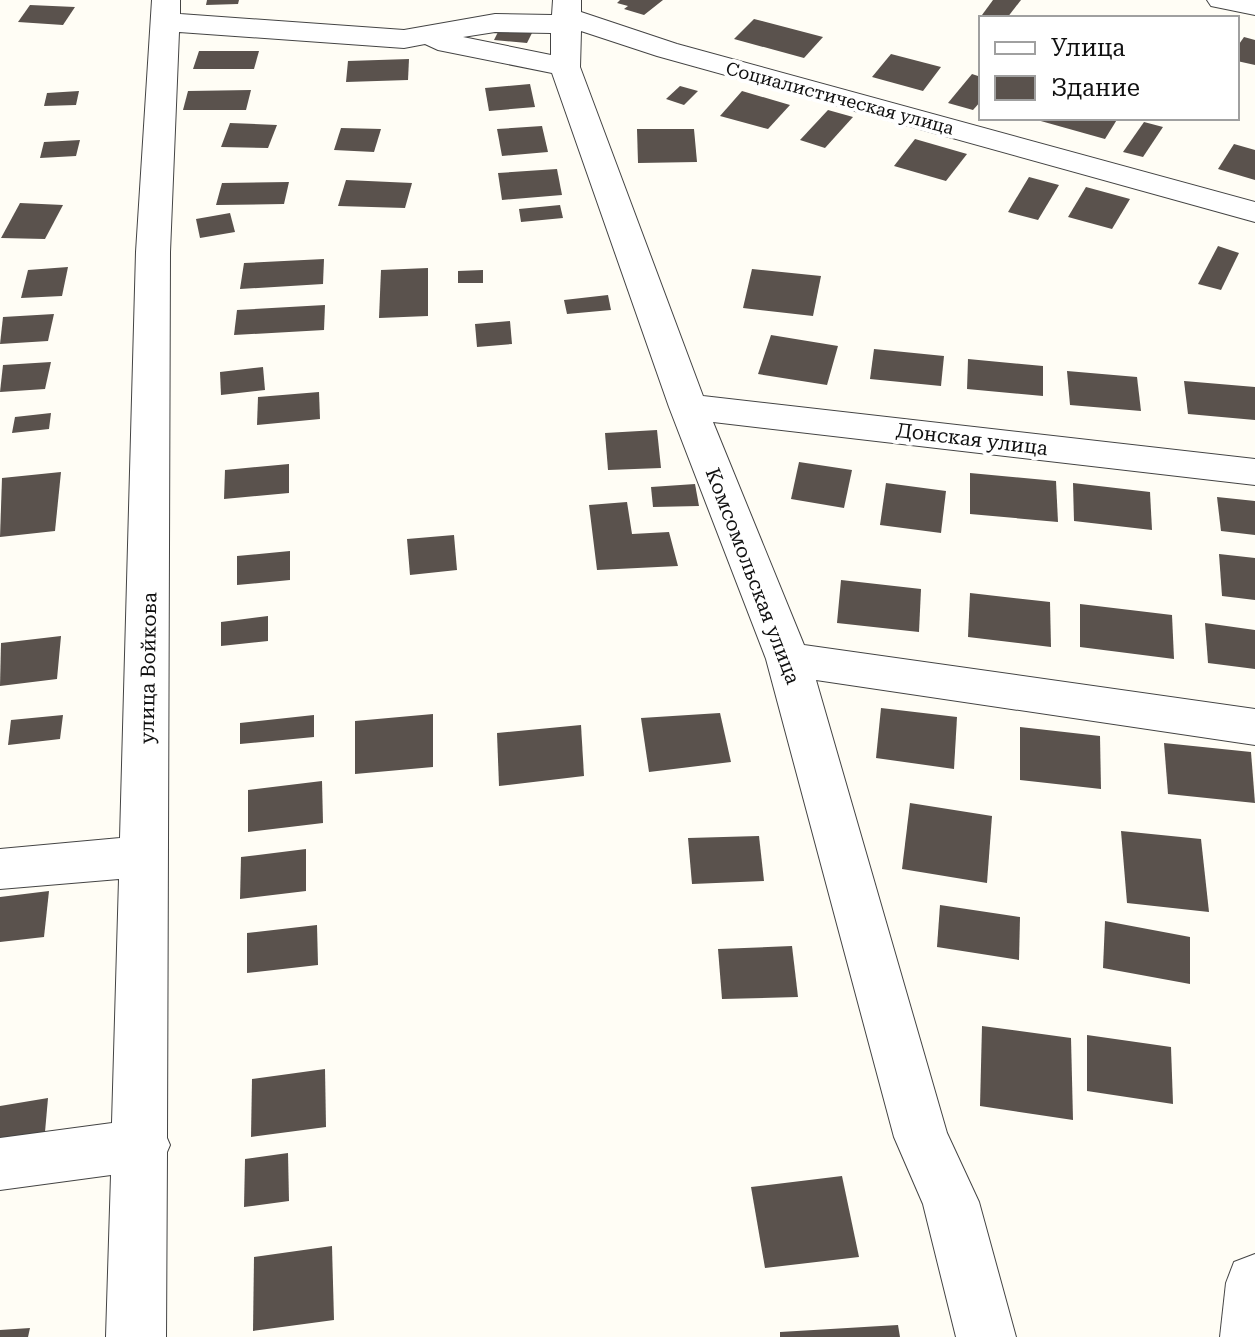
<svg xmlns="http://www.w3.org/2000/svg" width="1255" height="1337" font-family="'Roboto Serif',serif">
	<style>
		.building { fill: #5a524d }
		.lines { fill: none; stroke-linecap: round; stroke-linejoin: round }
		.minor-casing { stroke: #444; stroke-width: 2 }
		.minor { fill: #fff; fill-rule: evenodd }
		.labels { text-anchor: middle; dominant-baseline: central; stroke-width: 8; stroke-linejoin: round; paint-order: stroke }
		.far-street-label { font-size: 18px; fill: #111; stroke: #fff }
		.street-label { font-size: 20px; fill: #111; stroke: #fff }
	</style>
	<rect width="100%" height="100%" fill="#fffdf5"/>
	<g class="building">
		<path d="M207,0H239L238,4L206,5Z"/>
		<path d="M620,0H663L644,15L624,9L628,6L617,3Z"/>
		<path d="M993,0H1021L1007,18L982,15Z"/>
		<path d="M30,5L75,7L63,25L18,22Z"/>
		<path d="M754,19L823,37L804,58L734,39Z"/>
		<path d="M500,28L533,31L527,43L494,40Z"/>
		<path d="M1244,37L1255,40V65L1237,61V47Z"/>
		<path d="M199,51H259L254,69H193Z"/>
		<path d="M891,54L941,67L923,91L872,77Z"/>
		<path d="M409,59L408,80L346,82L348,61Z"/>
		<path d="M972,74L981,77V101L973,110L948,103Z"/>
		<path d="M530,84L535,107L489,111L485,88Z"/>
		<path d="M680,86L698,91L684,105L666,99Z"/>
		<path d="M251,90L246,110H183L188,91Z"/>
		<path d="M79,91L76,105L44,106L47,93Z"/>
		<path d="M742,91L790,105L768,129L720,116Z"/>
		<path d="M828,110L853,117L825,148L800,140Z"/>
		<path d="M1030,118H1118L1105,139Z"/>
		<path d="M1144,122L1163,127L1143,157L1123,152Z"/>
		<path d="M230,123L277,125L268,148L221,147Z"/>
		<path d="M542,126L548,152L502,156L497,129Z"/>
		<path d="M341,128L381,129L374,152L334,150Z"/>
		<path d="M637,129H694L697,162L638,163Z"/>
		<path d="M915,139L967,154L946,181L894,166Z"/>
		<path d="M80,140L76,156L40,158L44,142Z"/>
		<path d="M1234,144L1255,150V180L1218,169Z"/>
		<path d="M557,169L562,195L502,200L498,173Z"/>
		<path d="M1029,177L1059,185L1038,220L1008,212Z"/>
		<path d="M346,180L412,183L405,208L338,206Z"/>
		<path d="M289,182L284,204L216,205L222,183Z"/>
		<path d="M1086,187L1130,199L1112,229L1068,217Z"/>
		<path d="M20,203L63,205L45,239L1,238Z"/>
		<path d="M560,205L563,218L521,222L519,209Z"/>
		<path d="M230,213L235,232L200,238L196,219Z"/>
		<path d="M1218,246L1239,253L1221,290L1198,284Z"/>
		<path d="M324,259L323,284L240,289L244,263Z"/>
		<path d="M68,267L62,296L21,298L28,270Z"/>
		<path d="M428,268V316L379,318L381,270Z"/>
		<path d="M752,269L821,276L813,316L743,308Z"/>
		<path d="M483,270V283H458V271Z"/>
		<path d="M608,295L611,310L567,314L564,300Z"/>
		<path d="M325,305L324,330L234,335L237,310Z"/>
		<path d="M54,314L48,341L0,344L3,317Z"/>
		<path d="M510,321L512,344L477,347L475,324Z"/>
		<path d="M771,335L838,346L827,385L758,374Z"/>
		<path d="M874,349L944,356L941,386L870,379Z"/>
		<path d="M968,359L1043,366V396L967,389Z"/>
		<path d="M51,362L45,389L0,392L3,365Z"/>
		<path d="M263,367L265,390L221,395L220,372Z"/>
		<path d="M1067,371L1137,377L1141,411L1070,405Z"/>
		<path d="M1184,381L1255,387V420L1188,414Z"/>
		<path d="M319,392L320,419L257,425L258,397Z"/>
		<path d="M51,413L49,429L12,433L15,417Z"/>
		<path d="M657,430L661,468L608,470L605,433Z"/>
		<path d="M799,462L852,470L844,508L791,499Z"/>
		<path d="M289,464V493L224,499L225,470Z"/>
		<path d="M61,472L55,531L0,537L2,478Z"/>
		<path d="M970,473L1056,481L1058,522L970,514Z"/>
		<path d="M886,483L946,491L941,533L880,525Z"/>
		<path d="M1073,483L1150,492L1152,530L1074,521Z"/>
		<path d="M695,484L699,506L653,507L651,487Z"/>
		<path d="M1217,497L1255,501V535L1221,531Z"/>
		<path d="M627,502L632,534L669,532L678,566L597,570L589,505Z"/>
		<path d="M454,535L457,570L410,575L407,539Z"/>
		<path d="M290,551V580L237,585V556Z"/>
		<path d="M1219,554L1255,558V600L1222,596Z"/>
		<path d="M841,580L921,589L919,632L837,623Z"/>
		<path d="M970,593L1050,602L1051,647L968,637Z"/>
		<path d="M1080,604L1172,615L1174,659L1080,647Z"/>
		<path d="M268,616V641L221,646V622Z"/>
		<path d="M1205,623L1255,630V669L1208,663Z"/>
		<path d="M61,636L57,679L0,686L1,643Z"/>
		<path d="M881,708L957,717L954,769L876,758Z"/>
		<path d="M720,713L731,762L649,772L641,718Z"/>
		<path d="M433,714V767L355,774V721Z"/>
		<path d="M63,715L60,739L8,745L11,720Z"/>
		<path d="M314,715V737L240,744V723Z"/>
		<path d="M581,725L584,776L499,786L497,733Z"/>
		<path d="M1020,727L1100,736L1101,789L1020,780Z"/>
		<path d="M1164,743L1251,752L1255,803L1168,794Z"/>
		<path d="M322,781L323,823L248,832V790Z"/>
		<path d="M910,803L992,816L987,883L902,869Z"/>
		<path d="M1121,831L1201,839L1209,912L1127,903Z"/>
		<path d="M759,836L764,881L692,884L688,838Z"/>
		<path d="M306,849V891L240,899L241,857Z"/>
		<path d="M49,891L44,937L0,942V897Z"/>
		<path d="M940,905L1020,917L1019,960L937,947Z"/>
		<path d="M1105,921L1190,937V984L1103,968Z"/>
		<path d="M317,925L318,965L247,973V933Z"/>
		<path d="M792,946L798,997L722,999L718,949Z"/>
		<path d="M982,1026L1071,1038L1073,1120L980,1106Z"/>
		<path d="M1087,1035L1171,1047L1173,1104L1087,1091Z"/>
		<path d="M325,1069L326,1127L251,1137L252,1079Z"/>
		<path d="M48,1098L45,1132L0,1140V1106Z"/>
		<path d="M288,1153L289,1201L244,1207L245,1159Z"/>
		<path d="M842,1176L859,1257L765,1268L751,1187Z"/>
		<path d="M332,1246L334,1320L253,1331L254,1257Z"/>
		<path d="M898,1325L900,1337H780V1332Z"/>
		<path d="M30,1328L28,1337H0V1330Z"/>
	</g>
	<g class="lines">
		<g class="minor-casing">
			<g id="minor">
				<path d="M152,0H180V14L404,30L495,14L552,15L553,0H581V12L677,44L1255,202V222L657,56L581,31L580,67L703,396L1255,459V485L713,422L804,645L1255,709V745L816,680L947,1133L979,1202L1016,1337H956L923,1204L894,1137L766,659L669,407L552,73L438,50L425,44L404,48L179,32L170,252L167,1138L170,1145L167,1152L166,1337H106L111,1175L0,1190V1138L112,1123L119,879L0,889V849L120,838L136,252ZM495,32L551,33V55L463,37Z"/>
				<path d="M1207,0H1255V15L1211,6Z"/>
				<path d="M1255,1254V1337H1220L1226,1283L1234,1262Z"/>
			</g>
		</g>
		<use href="#minor" class="minor"/>
	</g>
	<g class="labels">
		<g class="far-street-label">
			<text transform="translate(840 98) rotate(15)">Социалистическая улица</text>
		</g>
		<g class="street-label">
			<text transform="translate(972 439) rotate(7)">Донская улица</text>
			<text transform="translate(753 576) rotate(69)">Комсомольская улица</text>
			<text transform="translate(148 668) rotate(-89)">улица Войкова</text>
		</g>
	</g>
	<rect x="979" y="16" width="260" height="104" fill="#ffffff" stroke="#a0a0a0" stroke-width="2"/>
	<rect x="995" y="42" width="40" height="12" fill="#ffffff" stroke="#a0a0a0" stroke-width="2"/>
	<text x="1051" y="56" font-size="24" fill="#111111">Улица</text>
	<rect x="995" y="76" width="40" height="24" fill="#5a524d" stroke="#a0a0a0" stroke-width="2"/>
	<text x="1051" y="96" font-size="24" fill="#111111">Здание</text>
</svg>
